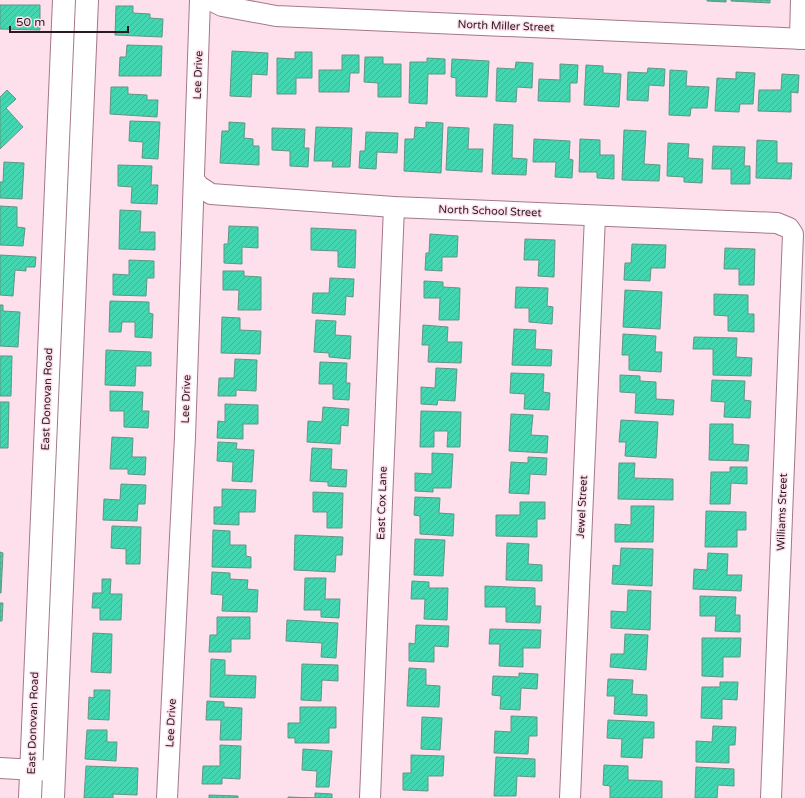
<svg xmlns="http://www.w3.org/2000/svg" width="805" height="798" font-family="'Varela Round',sans-serif">
	<style>
		.building { fill: url(#building-hatch); stroke: #619584 }
		.lines { fill: none; stroke-linecap: round; stroke-linejoin: round }
		.minor-casing { stroke: #a4788b; stroke-width: 22 }
		.major-casing { stroke: #a4788b; stroke-width: 24 }
		.minor { stroke: #fff; stroke-width: 20 }
		.major { stroke: #fff; stroke-width: 22 }
		.labels { text-anchor: middle; dominant-baseline: central; stroke-width: 3; stroke-linejoin: round; paint-order: stroke }
		.street-label { font-size: 11px; fill: #2a1920; stroke: #fee0ec }
	</style>
	<defs>
		<pattern id="building-hatch" width="6" height="6" patternUnits="userSpaceOnUse"><rect width="6" height="6" fill="#43d6b0"/><path d="M-1 1l2-2M0 6l6-6M5 7l2-2" fill="none" stroke="#3bb797"/></pattern>
	</defs>
	<rect width="100%" height="100%" fill="#fee0ec"/>
	<g class="building">
		<path d="M707,0H726V2L707,1Z"/>
		<path d="M731,0H770V3L731,1Z"/>
		<path d="M0,5H40V30L0,29Z"/>
		<path d="M116,6H133V13L150,14V18L163,19L162,37L115,35Z"/>
		<path d="M127,45L162,46L161,76H119L120,57H126Z"/>
		<path d="M232,51L268,53L267,75L252,74L251,97L230,96Z"/>
		<path d="M295,52H312V78H296V94H277V58L295,59Z"/>
		<path d="M342,55H359V73H350L349,92H319V70H342Z"/>
		<path d="M365,57H383V64H401V97H378V83L364,82Z"/>
		<path d="M427,58L445,59V74H428L427,104L409,103L410,62H427Z"/>
		<path d="M452,59L489,61L487,97L456,96V78L451,77Z"/>
		<path d="M516,62L533,63L532,88L517,87L516,102L496,101L497,68L515,69Z"/>
		<path d="M560,64L578,65L577,83H570V102L538,101L539,79L560,80Z"/>
		<path d="M586,65L603,66V73L621,74L619,107L584,105Z"/>
		<path d="M648,68L665,69L664,86L649,85L648,101L627,100L628,72L647,73Z"/>
		<path d="M670,70L687,71L686,86L709,87L707,108H691L690,116L669,115Z"/>
		<path d="M736,72L755,73L753,104H740L739,112L715,111L717,78L736,79Z"/>
		<path d="M782,74L799,75L798,93L791,92V112L758,111L759,90H781Z"/>
		<path d="M111,87H128V94L147,95V100H158L157,117L110,114Z"/>
		<path d="M7,90L16,99L6,108L23,127L0,149V97Z"/>
		<path d="M130,121L160,122L158,159L142,158L143,142L129,141Z"/>
		<path d="M229,122L245,123L244,138L253,139V146H259V165L220,163L222,131H229Z"/>
		<path d="M426,122L443,123L441,173L404,171L405,139H414L415,127L426,128Z"/>
		<path d="M494,124L513,125L512,158L527,159L526,175L492,174Z"/>
		<path d="M316,127L352,128L350,167H332L333,161H314Z"/>
		<path d="M448,127L469,128L468,149H483L482,172L446,170Z"/>
		<path d="M272,128L305,129L304,148H309L308,167L290,166V151L272,150Z"/>
		<path d="M624,130L646,131L644,164L660,165L659,181L622,180Z"/>
		<path d="M366,132L398,133L397,153L377,152L376,169L359,168L360,151H365Z"/>
		<path d="M534,139L570,141L569,159L573,160L572,178L555,177L556,162H533Z"/>
		<path d="M580,139L600,140V155H614V179L597,178V172H579Z"/>
		<path d="M757,140L777,141V163H792L791,179L756,178Z"/>
		<path d="M668,143L689,144L688,158L703,159L702,183L684,182V177L667,176Z"/>
		<path d="M713,146L745,147L744,166H750V184H731V169H712Z"/>
		<path d="M4,162L24,163L22,199L0,198V182H3Z"/>
		<path d="M118,165L152,166L151,185H158L157,204L131,203L132,187L118,186Z"/>
		<path d="M0,206L17,207V227L25,228L23,246L0,245Z"/>
		<path d="M120,210L141,211L140,232H155V250L119,249Z"/>
		<path d="M229,226L258,227V248L242,247V264L224,263V244H228Z"/>
		<path d="M311,228L356,230L355,268L338,267V251L311,250Z"/>
		<path d="M430,234L458,236L457,257H442V271L425,270L426,253H429Z"/>
		<path d="M525,239L555,240L554,277L538,276L539,260H524Z"/>
		<path d="M632,244L666,245L665,268H651L650,281L624,280L625,263H631Z"/>
		<path d="M725,248L755,249L754,285H739V269H724Z"/>
		<path d="M0,255L36,257L35,267H26V271L15,270L13,296L0,295Z"/>
		<path d="M129,260L154,261V278H147L146,296L113,295V274L129,275Z"/>
		<path d="M223,271H244V276L261,277V310H238L239,290H223Z"/>
		<path d="M330,278L354,279L353,297L346,296L345,315L312,313L313,293H329Z"/>
		<path d="M424,281L443,282V287L460,288L459,320H439L440,298H424Z"/>
		<path d="M516,287L548,288L547,306L553,307L552,324L529,322V308H515Z"/>
		<path d="M625,290L662,292L660,329L623,327Z"/>
		<path d="M714,294L748,295V314H754V332L728,331V316L714,315Z"/>
		<path d="M110,301L149,302V313L153,314L152,338L135,337V322H122L121,332H109Z"/>
		<path d="M0,305H3V311L20,312L18,347L0,346Z"/>
		<path d="M222,317L240,318V330L261,331L260,354L221,353Z"/>
		<path d="M316,320L336,321L335,335L351,336L350,359L329,357V353L314,352Z"/>
		<path d="M423,325L448,327L447,342H462L461,363L428,362L429,345H422Z"/>
		<path d="M514,329L536,330L535,349L552,350L551,366L512,365Z"/>
		<path d="M623,334L656,336L655,352H662L661,372L629,370V355H622Z"/>
		<path d="M694,337L737,338L736,357L752,358L751,376L713,375V349H693Z"/>
		<path d="M106,350L151,352V366H136L135,386L105,385Z"/>
		<path d="M0,356H12L11,396H0Z"/>
		<path d="M235,359L257,360L256,391L236,390V396H218L219,378H234Z"/>
		<path d="M320,362L347,363L346,383H350L349,400L333,399V384H319Z"/>
		<path d="M436,368L457,369L455,401L438,400L437,405L421,404V387L435,388Z"/>
		<path d="M511,373L544,374L543,392L550,393L549,410L524,409L525,394L510,393Z"/>
		<path d="M620,375L640,376V381L656,382V399L674,400L673,415L635,413L636,393L620,392Z"/>
		<path d="M712,380L745,381L744,400L751,401L750,418L724,417L725,402L711,401Z"/>
		<path d="M110,391L143,392L142,411H149L148,428L124,427V411H110Z"/>
		<path d="M0,402H9L8,448H0Z"/>
		<path d="M225,404L258,405V424H243V439L217,438L218,421L225,422Z"/>
		<path d="M323,407L349,409L348,426L341,425L340,444L307,442L308,421L322,422Z"/>
		<path d="M421,411L461,412L460,447H447L448,431H434V447H420Z"/>
		<path d="M511,414L533,415L531,435L548,436L547,453L509,451Z"/>
		<path d="M621,420L658,422L656,458L625,456L626,442H619Z"/>
		<path d="M710,424H733V444L749,445L748,461L709,460Z"/>
		<path d="M112,437L133,438L132,457H146L145,475L128,474V469H110Z"/>
		<path d="M218,442L237,443L236,449L254,450L252,482L232,481L233,462L217,461Z"/>
		<path d="M312,448L332,449L331,469L347,470L346,487L328,486V482L310,481Z"/>
		<path d="M432,453L453,454L451,488H433V492L415,491V473L432,474Z"/>
		<path d="M528,457L547,458L546,475L530,474L529,494L509,493L511,462L528,463Z"/>
		<path d="M619,463H635L634,478L673,479V500L618,499Z"/>
		<path d="M730,467H747V484L731,483L730,504H710L711,472H730Z"/>
		<path d="M121,484L146,485L145,504H138L137,521L103,520L104,499L120,500Z"/>
		<path d="M222,489L256,490L255,512H239V525L214,524V507H222Z"/>
		<path d="M313,492L343,493L342,528H327V512H313Z"/>
		<path d="M415,497L440,498L439,513L454,514L453,536L420,534V516L414,515Z"/>
		<path d="M520,502H545V519H537V537L496,536V515H520Z"/>
		<path d="M631,506H654L653,542H615V524L631,525Z"/>
		<path d="M706,511L746,512V530H737V547H705Z"/>
		<path d="M112,526L141,527L140,564H126V549L111,548Z"/>
		<path d="M213,530L230,531V545H246V556L251,557V568L212,567Z"/>
		<path d="M295,535L343,537L342,555H336L335,572L294,570Z"/>
		<path d="M415,539L445,540L443,576L414,575Z"/>
		<path d="M507,543L529,544L528,564L542,565V581L506,580Z"/>
		<path d="M621,548L653,549L652,586L612,584L613,565L620,566Z"/>
		<path d="M0,552L3,553L1,593H0Z"/>
		<path d="M708,553L728,554L727,575H742L741,591L693,589L694,569L707,570Z"/>
		<path d="M212,572L230,573V579L248,580L247,589L258,590L257,612L222,611L223,595L211,594Z"/>
		<path d="M305,578H326L325,599H340L339,618L321,617V610H304Z"/>
		<path d="M102,579H111L110,594H122L121,620H100V608H92L93,593H102Z"/>
		<path d="M412,581L429,582V588H448L447,620L424,619L425,599H411Z"/>
		<path d="M485,586L535,588V606H541L540,623L506,622V607H485Z"/>
		<path d="M628,590L651,591L650,630L611,628V611L627,612Z"/>
		<path d="M700,596L736,597L735,615H740V632L715,631L716,616H700Z"/>
		<path d="M0,603H3L2,621H0Z"/>
		<path d="M217,617H250V639H231V652H209L210,635H217Z"/>
		<path d="M287,620L338,623L336,658L321,657L322,643L286,641Z"/>
		<path d="M416,625L449,626L448,647L434,646V662L409,661V643L415,644Z"/>
		<path d="M490,629L541,630L540,648H523V667L499,666L500,644H489Z"/>
		<path d="M93,633L112,634L111,673L91,672Z"/>
		<path d="M625,634L648,635L646,670L610,667L611,654H624Z"/>
		<path d="M702,638H741L740,657H723V677L702,676Z"/>
		<path d="M211,659L225,660V675L256,676L255,698L210,697Z"/>
		<path d="M302,664L338,665V681L322,680L321,701L301,700Z"/>
		<path d="M409,668L426,669V685L440,686L439,707L407,706Z"/>
		<path d="M519,673L538,674L537,689L521,688L520,710L500,709L501,696L492,695L493,676L519,677Z"/>
		<path d="M608,679L633,680L632,694L647,695V716L614,714L615,696H607Z"/>
		<path d="M720,682H738L737,700L722,699V719L701,718L702,687H720Z"/>
		<path d="M94,690H110L109,720L88,719L89,697L94,698Z"/>
		<path d="M207,701L224,702V707L242,708L241,740H220L221,720H206Z"/>
		<path d="M300,707H336V728H329V743H295V738H288V723H300Z"/>
		<path d="M511,716L537,717V736H529L528,754L494,753L495,731L511,732Z"/>
		<path d="M422,717L442,718L440,750L421,749Z"/>
		<path d="M608,720L654,722V738H643L642,758L621,757L622,739L607,738Z"/>
		<path d="M713,726L736,727L735,745H729V763L696,762V741L712,742Z"/>
		<path d="M87,730H107V742H117L116,761L85,759Z"/>
		<path d="M220,745L241,746L240,779L222,778V784H202L203,766H220Z"/>
		<path d="M303,749L332,751L329,787H316L317,771L302,770Z"/>
		<path d="M411,755L444,756L443,776H428V791L403,790V773H411Z"/>
		<path d="M496,757L535,759V777L517,776L516,796H494Z"/>
		<path d="M604,765L628,766V780L662,781V798H610V786L603,785Z"/>
		<path d="M86,766L138,768L137,795L113,794V798H84Z"/>
		<path d="M696,767L734,769V786L718,785L717,798H695Z"/>
		<path d="M315,793L332,794V798H288V797L315,798Z"/>
		<path d="M209,795L238,796V798H209Z"/>
	</g>
	<g class="lines">
		<g class="minor-casing">
			<g id="minor">
				<path d="M210,0L222,6L276,16L805,39"/>
				<path d="M800,39L801,0"/>
				<path d="M195,181L199,186L211,194L394,207L777,223L789,228L793,234L771,798"/>
				<path d="M0,768L54,771"/>
				<path d="M167,798L185,437L200,0"/>
				<path d="M370,798L394,207"/>
				<path d="M570,798L595,216"/>
			</g>
		</g>
		<g class="major-casing">
			<g id="major">
				<path d="M30,798L64,0"/>
				<path d="M53,798L87,0"/>
			</g>
		</g>
		<use href="#minor" class="minor"/>
		<use href="#major" class="major"/>
	</g>
	<g class="labels">
		<g class="street-label">
			<text transform="translate(506 26) rotate(2)">North Miller Street</text>
			<text transform="translate(198 75) rotate(-88)">Lee Drive</text>
			<text transform="translate(490 211) rotate(2)">North School Street</text>
			<text transform="translate(47 399) rotate(-88)">East Donovan Road</text>
			<text transform="translate(186 399) rotate(-88)">Lee Drive</text>
			<text transform="translate(382 503) rotate(-88)">East Cox Lane</text>
			<text transform="translate(582 507) rotate(-87)">Jewel Street</text>
			<text transform="translate(782 512) rotate(-88)">Williams Street</text>
			<text transform="translate(33 723) rotate(-88)">East Donovan Road</text>
			<text transform="translate(171 723) rotate(-87)">Lee Drive</text>
		</g>
	</g>
	<path d="M10 26v6h118v-6" fill="none" stroke="#2a1920" stroke-width="2"/>
	<text x="16" y="26" font-size="12" fill="#2a1920" stroke="#fee0ec" stroke-width="3" paint-order="stroke">50 m</text>
</svg>
